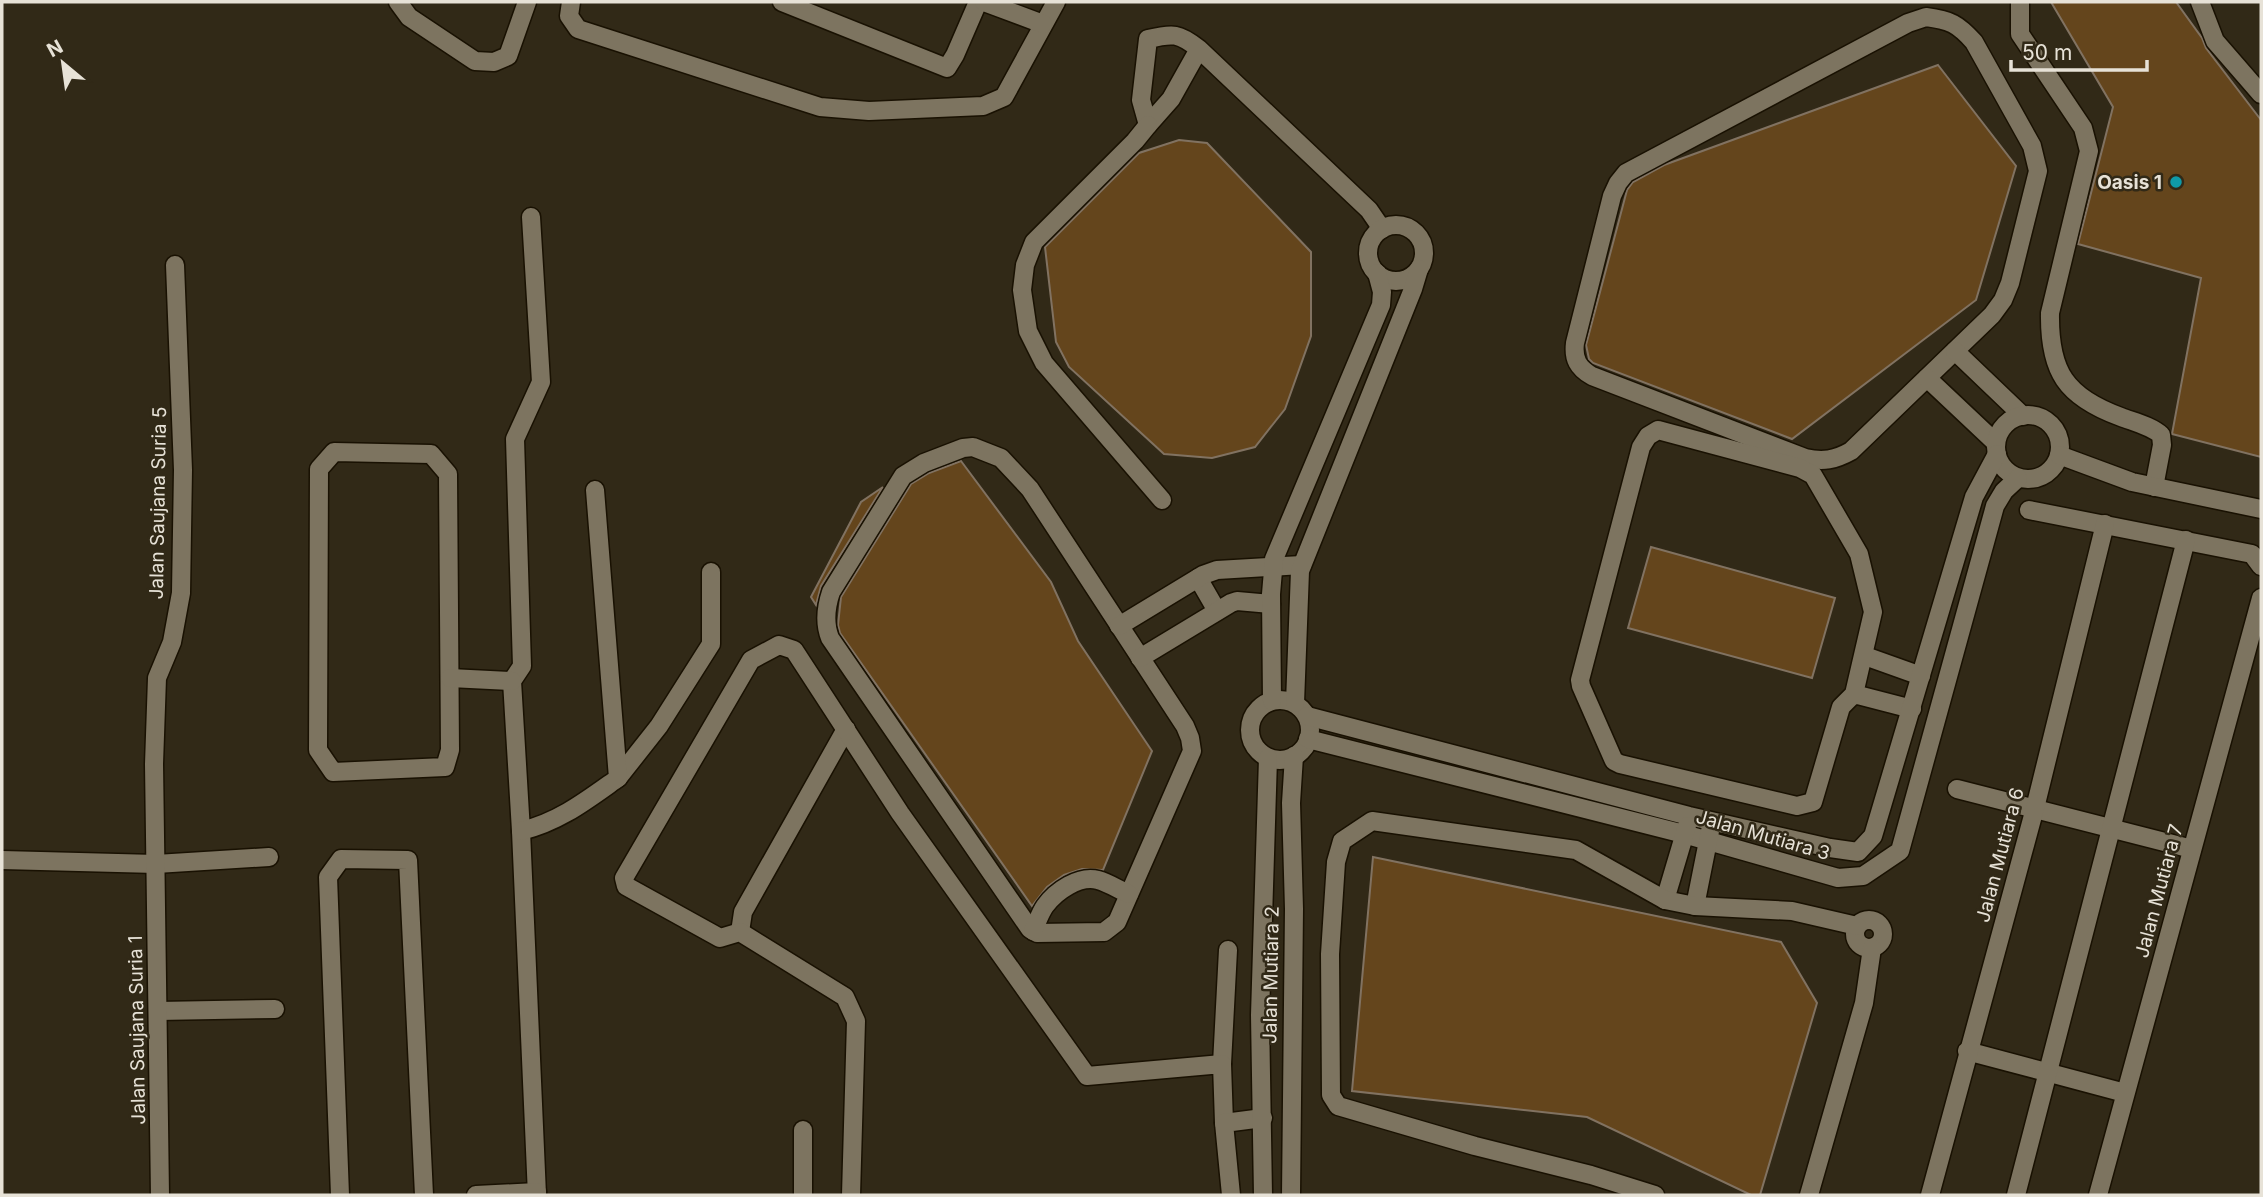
<svg xmlns="http://www.w3.org/2000/svg" width="2263" height="1197" font-family="Inter,sans-serif">
	<style>
		.building { fill: #64451c; stroke: #817261; stroke-width: 2 }
		.lines { fill: none; stroke-linecap: round; stroke-linejoin: round }
		.minor-casing { stroke: #191102; stroke-width: 21 }
		.minor { stroke: #7d7460; stroke-width: 18 }
		.culture-dot { fill: #0f9aa8; stroke: #312917; stroke-width: 2.5 }
		.labels { text-anchor: middle; dominant-baseline: central; stroke-width: 5; stroke-linejoin: round; paint-order: stroke }
		.poi-label { font-size: 19px; font-weight: bold; fill: #e7e2d7; stroke: #312917; text-anchor: end }
		.street-label { font-size: 19px; fill: #e7e2d7; stroke: #312917 }
	</style>
	<rect width="100%" height="100%" fill="#312917"/>
	<g class="building">
		<path d="M2051,2H2176L2202,38L2206,48L2261,120V457L2172,434L2201,278L2078,244L2113,107Z"/>
		<path d="M1938,65L2016,166L1976,300L1792,439L1593,363L1589,359L1586,345L1627,190L1633,182L1664,165Z"/>
		<path d="M1179,140L1207,143L1311,252V336L1285,409L1255,447L1212,458L1164,454L1069,367L1056,342L1045,247L1139,153Z"/>
		<path d="M961,461L1051,582L1078,641L1152,751L1103,870L1082,869L1064,875L1047,887L1032,906L840,633L838,625L841,597L911,484L929,473Z"/>
		<path d="M883,487L821,586L816,605L811,597L861,502Z"/>
		<path d="M1651,547L1835,598L1812,678L1628,628Z"/>
		<path d="M1373,857L1781,942L1817,1003L1760,1195H1751L1587,1117L1352,1091Z"/>
	</g>
	<g class="lines">
		<g class="minor-casing">
			<g id="minor">
				<path d="M398,2L409,17L475,61L494,62L508,56L527,2"/>
				<path d="M571,2L569,16L578,29L820,107L869,111L983,106L1004,97L1056,2"/>
				<path d="M782,2L947,68L955,55L978,2"/>
				<path d="M984,2L1043,24"/>
				<path d="M2020,2V34L2083,128L2089,151L2050,313C2049,372 2066,397 2121,417C2134,422 2151,426 2161,435L2162,445L2154,487"/>
				<path d="M2200,2L2215,41L2261,94"/>
				<path d="M1926,17C1950,20 1958,24 1974,42L2032,146L2038,171L2010,283L2003,300L1992,315L1851,451C1835,460 1823,462 1805,458L1592,376C1578,368 1573,359 1575,343L1612,196L1618,183L1626,173L1908,23Z"/>
				<path d="M1199,49L1171,99L1148,125L1141,100L1148,39C1173,33 1179,33 1199,49L1369,210L1382,229"/>
				<path d="M1148,125L1135,141L1034,242L1025,265L1022,290L1028,331L1044,363L1162,500"/>
				<path d="M531,217L541,382L515,439L522,666L512,681L521,831L537,1195"/>
				<circle cx="1396" cy="253" r="28"/>
				<path d="M1955,351L2023,416"/>
				<path d="M1927,378L1996,443"/>
				<circle cx="2028" cy="447" r="32"/>
				<path d="M973,447L1001,458L1030,489L1185,726L1190,738L1192,751L1117,922L1104,932L1037,933L1030,929L830,638C824,623 826,607 831,592L903,476L924,463L963,448Z"/>
				<path d="M334,452L431,454L448,474L450,750L445,767L333,772L318,750L319,469Z"/>
				<path d="M2059,455L2132,482L2261,509"/>
				<path d="M2029,510L2252,554L2261,566"/>
				<path d="M1198,578L1217,611"/>
				<path d="M1119,626L1203,575L1217,570L1302,565"/>
				<path d="M1865,656L1921,676"/>
				<path d="M1140,658L1231,603L1237,601L1271,604"/>
				<path d="M450,678L512,681"/>
				<path d="M1854,694L1873,612L1859,554L1813,475L1800,468L1658,430L1648,436L1641,447L1580,680L1581,686L1614,761L1620,764L1797,806L1813,802L1841,707L1854,694L1912,709"/>
				<circle cx="1280" cy="730" r="30"/>
				<path d="M1272,701L1271,594L1274,559L1381,305L1382,292L1377,273"/>
				<path d="M1295,703L1300,571L1413,289L1419,269"/>
				<path d="M1307,716L1689,816L1830,848L1858,852L1873,836L1974,497L1997,454"/>
				<path d="M1308,739L1684,834L1838,878L1863,876L1900,851L1995,506L2004,491L2018,478"/>
				<path d="M618,778L659,726L711,644V572"/>
				<path d="M1957,789L2192,849"/>
				<path d="M521,831C559,822 587,800 618,778L595,490"/>
				<path d="M2,860L156,864L269,857"/>
				<path d="M1665,900L1687,826"/>
				<path d="M1695,906L1710,831"/>
				<circle cx="1869" cy="934" r="14"/>
				<path d="M1033,931C1037,923 1040,913 1045,906C1056,891 1079,875 1098,880C1109,883 1119,890 1129,894"/>
				<path d="M740,932L743,912L846,729"/>
				<path d="M158,1011L275,1009"/>
				<path d="M1967,1051L2125,1093"/>
				<path d="M1222,1064L1228,950"/>
				<path d="M160,1195L154,764L157,678L172,642L181,593L183,470L175,265"/>
				<path d="M340,1195L328,877L341,859L408,860L424,1195"/>
				<path d="M476,1195L537,1192"/>
				<path d="M803,1195V1130"/>
				<path d="M851,1195L856,1021L845,997L740,932L720,938L626,886L624,878L751,660L779,645L794,650L900,813L1087,1076L1222,1064L1224,1123"/>
				<path d="M1231,1195L1224,1123L1263,1118"/>
				<path d="M1263,1195L1260,1015L1268,758"/>
				<path d="M1291,1195L1294,909L1291,803L1294,756"/>
				<path d="M1655,1195L1591,1175L1475,1146L1338,1106L1331,1095L1330,954L1336,862L1342,841L1372,821L1576,850L1665,900L1695,906L1792,911L1857,926"/>
				<path d="M1809,1195L1864,1003L1872,948"/>
				<path d="M1930,1195L2035,808L2105,524"/>
				<path d="M2016,1195L2186,540"/>
				<path d="M2098,1195L2261,598"/>
			</g>
		</g>
		<use href="#minor" class="minor"/>
	</g>
	<circle class="culture-dot" cx="2176" cy="182" r="7"/>
	<g class="labels">
		<g class="poi-label">
			<text x="2162" y="182">Oasis 1</text>
		</g>
		<g class="street-label">
			<text transform="translate(158 503) rotate(-89)">Jalan Saujana Suria 5</text>
			<text transform="translate(1763 835) rotate(16)">Jalan Mutiara 3</text>
			<text transform="translate(2000 855) rotate(-75)">Jalan Mutiara 6</text>
			<text transform="translate(2159 891) rotate(-75)">Jalan Mutiara 7</text>
			<text transform="translate(1271 975) rotate(-89)">Jalan Mutiara 2</text>
			<text transform="translate(137 1030) rotate(-91)">Jalan Saujana Suria 1</text>
		</g>
	</g>
	<rect width="2263" height="1197" fill="none" stroke="#e7e2d7" stroke-width="7"/>
	<g transform="translate(63 63) rotate(331)" stroke="#312917" stroke-width="5" paint-order="stroke">
	<path d="M0-5L12 26L0 18L-12 26Z" fill="#e7e2d7"/>
	<text y="-10" font-size="19" font-weight="bold" text-anchor="middle" fill="#e7e2d7">N</text>
	</g>
	<path d="M2011 60v10h136v-10" fill="none" stroke="#e7e2d7" stroke-width="3.5"/>
	<text x="2022" y="60" font-size="21" fill="#e7e2d7" stroke="#312917" stroke-width="5" paint-order="stroke">50 m</text>
</svg>
